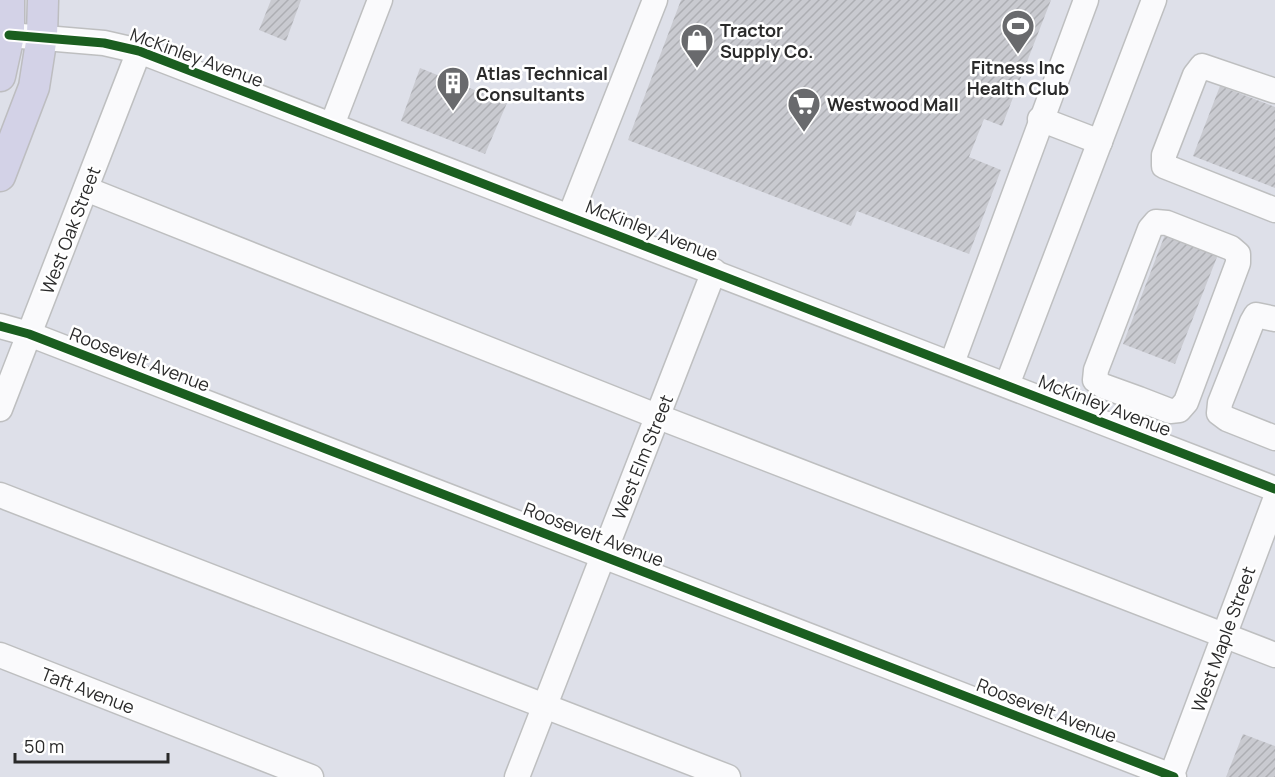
<svg xmlns="http://www.w3.org/2000/svg" width="1275" height="777" font-family="Manrope,sans-serif">
	<style>
		.building { fill: url(#building-hatch) }
		.lines { fill: none; stroke-linecap: round; stroke-linejoin: round }
		.minor-casing { stroke: #bebfc0; stroke-width: 27 }
		.major-casing { stroke: #bdbdc0; stroke-width: 33 }
		.minor { stroke: #fafafc; stroke-width: 24 }
		.major { stroke: #d3d2e7; stroke-width: 30 }
		.cycleway-casing { stroke: #fff; stroke-width: 13 }
		.cycleway { stroke: #1b5e20; stroke-width: 9 }
		.labels { text-anchor: middle; dominant-baseline: central; stroke-width: 5; stroke-linejoin: round; paint-order: stroke }
		.poi-label { font-size: 18px; font-weight: bold; fill: #2a2a2a; stroke: #fff; text-anchor: start }
		.street-label { font-size: 18px; fill: #2a2a2a; stroke: #fff }
	</style>
	<defs>
		<pattern id="building-hatch" width="6" height="6" patternUnits="userSpaceOnUse" patternTransform="scale(1.5)"><rect width="6" height="6" fill="#c9cad0"/><path d="M-1 1l2-2M0 6l6-6M5 7l2-2" fill="none" stroke="#adaeb3"/></pattern>
	</defs>
	<rect width="100%" height="100%" fill="#dee0e9"/>
	<g class="building">
		<path d="M271,0H301L286,41L259,30Z"/>
		<path d="M681,0H1051L1002,126L984,119L969,157L1001,170L969,254L857,211L851,226L628,140Z"/>
		<path d="M420,68L507,103L485,154L401,121Z"/>
		<path d="M1220,86L1275,107V188L1193,156Z"/>
		<path d="M1166,232L1219,252L1175,364L1123,344Z"/>
		<path d="M1243,734L1275,746V777H1226Z"/>
	</g>
	<g class="lines">
		<g class="minor-casing">
			<g id="minor">
				<path d="M9,35L104,43L139,51L1275,489"/>
				<path d="M1275,91L1202,66L1195,75L1164,155V166L1275,210"/>
				<path d="M1040,119L1100,142"/>
				<path d="M332,125L380,0"/>
				<path d="M86,189L659,417L1275,655"/>
				<path d="M570,216L655,0"/>
				<path d="M1275,319L1256,315L1252,322L1220,403L1219,413L1227,419L1275,438"/>
				<path d="M0,326L29,334L1174,777"/>
				<path d="M952,363L1086,0"/>
				<path d="M1007,385L1154,0"/>
				<path d="M0,409L139,51"/>
				<path d="M1126,431L1139,399L1170,411L1179,410L1186,402L1238,263V254L1231,248L1167,223L1156,222L1150,229L1096,370L1095,380L1103,386L1139,399"/>
				<path d="M0,495L728,777"/>
				<path d="M0,655L311,777"/>
				<path d="M517,777L714,271"/>
				<path d="M1171,777L1275,500"/>
			</g>
		</g>
		<g class="major-casing">
			<g id="major">
				<path d="M0,76L9,35V0"/>
				<path d="M0,176L34,87L42,36L43,0"/>
			</g>
		</g>
		<use href="#minor" class="minor"/>
		<use href="#major" class="major"/>
		<g class="cycleway-casing">
			<g id="cycleway">
				<path d="M9,35L104,43L139,51L1275,489"/>
				<path d="M0,326L29,334L1174,777"/>
			</g>
		</g>
		<use href="#cycleway" class="cycleway"/>
	</g>
	<defs>
		<g id="stadium-pin" transform="scale(1.725)"><path d="M0 17L-7.5 6A9.5 9.5 0 1 1 7.5 6Z" fill="#696a6d" stroke="#fff"/><path d="M0-5a6.5 5 0 1 0 0 10a6.5 5 0 1 0 0-10ZM-3.5-1.8h7v3.6h-7Z" fill="#fff"/></g>
		<g id="shop-pin" transform="scale(1.725)"><path d="M0 17L-7.5 6A9.5 9.5 0 1 1 7.5 6Z" fill="#696a6d" stroke="#fff"/><path d="M-5-2.5h2.3a2.7 3.5 0 0 1 5.4 0H5L5.5 6h-11ZM-1.5-2.5h3a1.5 2.3 0 0 0-3 0Z" fill="#fff"/></g>
		<g id="building-pin" transform="scale(1.725)"><path d="M0 17L-7.5 6A9.5 9.5 0 1 1 7.5 6Z" fill="#696a6d" stroke="#fff"/><path d="M-4-6H4V6H1V3H-1V6H-4ZM-2.5-4.3h1.7v1.8h-1.7ZM.8-4.3h1.7v1.8H.8ZM-2.5-1h1.7V.8h-1.7ZM.8-1h1.7V.8H.8Z" fill="#fff"/></g>
		<g id="supermarket-pin" transform="scale(1.725)"><path d="M0 17L-7.5 6A9.5 9.5 0 1 1 7.5 6Z" fill="#696a6d" stroke="#fff"/><path d="M-6-5.5h2.5l.6 2H6L4.5 2H-2.5L-4.4-4H-6ZM-1.5 3.2a1.3 1.3 0 1 0 .1 0ZM3 3.2a1.3 1.3 0 1 0 .1 0Z" fill="#fff"/></g>
	</defs>
	<g fill-rule="evenodd">
		<use href="#stadium-pin" x="1018" y="26"/>
		<use href="#shop-pin" x="697" y="40"/>
		<use href="#building-pin" x="453" y="83"/>
		<use href="#supermarket-pin" x="804" y="104"/>
	</g>
	<g class="labels">
		<g class="poi-label">
			<text x="720" y="30">Tractor<tspan x="720" dy="21">Supply Co.</tspan></text>
			<text x="1018" y="67" text-anchor="middle">Fitness Inc<tspan x="1018" dy="21">Health Club</tspan></text>
			<text x="476" y="73">Atlas Technical<tspan x="476" dy="21">Consultants</tspan></text>
			<text x="827" y="104">Westwood Mall</text>
		</g>
		<g class="street-label">
			<text transform="translate(197 57) rotate(20)">McKinley Avenue</text>
			<text transform="translate(70 230) rotate(-69)">West Oak Street</text>
			<text transform="translate(652 230) rotate(21)">McKinley Avenue</text>
			<text transform="translate(140 359) rotate(21)">Roosevelt Avenue</text>
			<text transform="translate(1105 405) rotate(21)">McKinley Avenue</text>
			<text transform="translate(642 457) rotate(-68)">West Elm Street</text>
			<text transform="translate(594 534) rotate(21)">Roosevelt Avenue</text>
			<text transform="translate(1223 639) rotate(-70)">West Maple Street</text>
			<text transform="translate(88 690) rotate(21)">Taft Avenue</text>
			<text transform="translate(1047 710) rotate(21)">Roosevelt Avenue</text>
		</g>
	</g>
	<path d="M15 753v9h153v-9" fill="none" stroke="#2a2a2a" stroke-width="3"/>
	<text x="24" y="753" font-size="18" fill="#2a2a2a" stroke="#ffffff" stroke-width="4.5" paint-order="stroke">50 m</text>
</svg>
